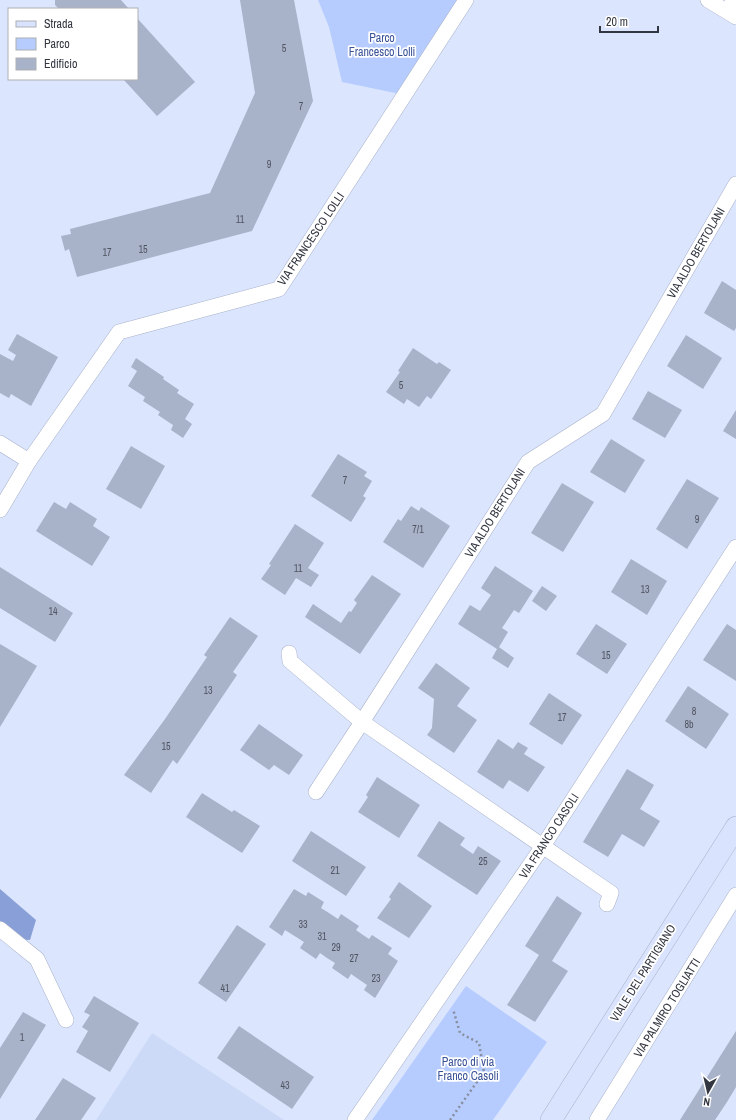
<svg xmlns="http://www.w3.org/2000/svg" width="736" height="1120" font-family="'Archivo Narrow',sans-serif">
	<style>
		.built { fill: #ccdaf8 }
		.green { fill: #b7ccfe }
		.forest { fill: #889fd7 }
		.building { fill: #a8b2c9 }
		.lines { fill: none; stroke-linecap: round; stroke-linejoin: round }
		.minor-casing { stroke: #a8b1c9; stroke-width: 16 }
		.secondary-casing { stroke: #a8b1c9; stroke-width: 22 }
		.path { stroke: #868e9f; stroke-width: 2.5; stroke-dasharray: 2 3; stroke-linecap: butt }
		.minor { stroke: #fff; stroke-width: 15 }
		.secondary { stroke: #dae3fe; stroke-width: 21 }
		.labels { text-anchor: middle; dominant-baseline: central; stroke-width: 3.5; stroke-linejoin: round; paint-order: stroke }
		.number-label { font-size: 10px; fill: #505562 }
		.park-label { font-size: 12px; fill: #3a5297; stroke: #fff }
		.street-label { font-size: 12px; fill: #323640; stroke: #fff }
	</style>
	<rect width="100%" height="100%" fill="#dbe6fe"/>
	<path class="built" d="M152,1033L284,1120H96Z"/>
	<g class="green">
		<path d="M318,0H466L405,95L342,82L329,27Z"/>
		<path d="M466,986L547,1042L493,1120H372Z"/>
	</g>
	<path class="forest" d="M0,889L36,920L30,940L13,939L0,929Z"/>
	<g class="building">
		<path d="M55,0H121L129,9H59L55,5Z"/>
		<path d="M240,0H294L313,101L252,231L77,277L69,249L65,251L61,236L71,234L70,229L210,193L255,93Z"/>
		<path d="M137,18L195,82L157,116L123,79H137Z"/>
		<path d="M722,281L736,290V328L734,331L704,313Z"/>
		<path d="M17,334L58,357L31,406L11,394L9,398L0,393V354L13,361L16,355L8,350Z"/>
		<path d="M686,335L722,358L703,389L667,366Z"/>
		<path d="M413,348L437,364L439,362L451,370L431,399L427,396L419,407L407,399L404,404L386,392L400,372L398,371Z"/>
		<path d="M136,358L164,377L163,379L179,390L177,393L194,404L185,419L192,424L183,438L171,430L173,425L158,415L160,412L143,401L145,397L128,386L137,371L131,367Z"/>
		<path d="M648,391L682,410L665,438L632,419Z"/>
		<path d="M736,410V439L723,431Z"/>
		<path d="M611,439L645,460L625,493L590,472Z"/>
		<path d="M131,446L165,466L141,509L106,489Z"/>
		<path d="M338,454L367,472L364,476L372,481L363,496L366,498L351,522L311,496Z"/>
		<path d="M687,479L719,498L687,549L656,529Z"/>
		<path d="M562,483L594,502L563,552L531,533Z"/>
		<path d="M54,502L66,509L70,502L97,519L93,526L110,537L92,566L36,531Z"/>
		<path d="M411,506L419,511L421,507L450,526L423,568L383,542L398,519L401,521Z"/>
		<path d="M295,524L324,543L308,568L319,575L311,587L296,578L285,595L261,579L271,565L269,564Z"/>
		<path d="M631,559L667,581L647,615L611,592Z"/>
		<path d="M495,566L533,591L519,613L514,610L502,628L508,632L499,647L514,658L508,668L492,658L497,649L458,624L470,605L480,611L491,595L481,588Z"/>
		<path d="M0,567L73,613L55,642L0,608Z"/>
		<path d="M372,575L401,594L360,654L305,617L313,604L341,623L349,611L351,612L357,603L354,600Z"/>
		<path d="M542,586L557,596L546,611L532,601Z"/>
		<path d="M230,617L258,636L233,672L237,675L177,764L173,760L151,793L124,775L165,719L207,657L204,655Z"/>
		<path d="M596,624L627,644L607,674L576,654Z"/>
		<path d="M727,624L736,630V681L703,660Z"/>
		<path d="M0,644L37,666L0,727Z"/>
		<path d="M436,663L470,688L457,706L477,720L454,753L427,735L432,728L434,699L418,688Z"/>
		<path d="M688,686L729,714L706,749L665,721Z"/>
		<path d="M549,693L582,715L562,745L529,724Z"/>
		<path d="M259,724L303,755L289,775L274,765L269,770L240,750Z"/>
		<path d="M498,739L513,749L518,742L528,748L524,754L545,767L528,792L509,780L503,789L477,772Z"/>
		<path d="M627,769L654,785L640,809L660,821L644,847L622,834L608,857L583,842Z"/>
		<path d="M377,777L420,805L399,838L358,812L368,797L366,795Z"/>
		<path d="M202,793L232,812L234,810L260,826L242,853L186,817Z"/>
		<path d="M439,821L465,838L460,845L473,854L478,846L501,861L477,895L417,856Z"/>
		<path d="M311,831L366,867L346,896L292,861Z"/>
		<path d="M399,882L432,906L409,938L377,918L391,899L389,897Z"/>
		<path d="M294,889L306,896L308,892L324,902L321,908L329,913L338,919L341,914L359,926L356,930L363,935L369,939L372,935L392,948L388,954L398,961L375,998L364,990L367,985L351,974L348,979L332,968L335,963L327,958L320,953L316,959L300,948L304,942L285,930L282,936L269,927Z"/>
		<path d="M557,896L582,913L552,961L568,971L535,1022L507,1005L539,955L525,946Z"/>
		<path d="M237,925L266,944L226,1002L198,983Z"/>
		<path d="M94,996L139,1023L110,1072L76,1052L88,1031L82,1027L90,1015L84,1012Z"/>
		<path d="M23,1012L46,1025L0,1099V1048Z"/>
		<path d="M239,1026L314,1077L292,1109L217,1058Z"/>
		<path d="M736,1031V1087L727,1102L715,1120H680Z"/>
		<path d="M63,1078L96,1098L81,1120H35Z"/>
	</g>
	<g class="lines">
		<g class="minor-casing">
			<g id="minor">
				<path d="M708,0L736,17"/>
				<path d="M732,0L736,4"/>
				<path d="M0,443L29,461"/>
				<path d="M0,510L29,461L119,332L279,289L466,0"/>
				<path d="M289,653L290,661L362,722L611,893L607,904"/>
				<path d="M316,792L362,722L528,462L603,414L736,184"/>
				<path d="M0,929L37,959L66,1020"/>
				<path d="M355,1120L543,846L736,547"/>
				<path d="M597,1120L736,895"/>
			</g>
		</g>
		<g class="secondary-casing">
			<path id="secondary" d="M551,1120L736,827"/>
		</g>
		<path class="path" d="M450,1120L484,1072L479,1043L460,1033L453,1009"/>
		<use href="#minor" class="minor"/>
		<use href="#secondary" class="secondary"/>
	</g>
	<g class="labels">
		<g class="number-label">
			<text x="284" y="48">5</text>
			<text x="301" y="106">7</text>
			<text x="269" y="164">9</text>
			<text x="240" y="219">11</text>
			<text x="143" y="249">15</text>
			<text x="107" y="252">17</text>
			<text x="401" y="385">5</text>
			<text x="345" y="480">7</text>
			<text x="697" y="519">9</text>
			<text x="418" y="529">7/1</text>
			<text x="298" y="568">11</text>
			<text x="645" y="589">13</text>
			<text x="53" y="611">14</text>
			<text x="606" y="655">15</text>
			<text x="208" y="690">13</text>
			<text x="694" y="711">8</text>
			<text x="562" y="717">17</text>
			<text x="689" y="724">8b</text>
			<text x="166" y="746">15</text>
			<text x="483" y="861">25</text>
			<text x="335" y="870">21</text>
			<text x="303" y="924">33</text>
			<text x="322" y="936">31</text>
			<text x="336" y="947">29</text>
			<text x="354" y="958">27</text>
			<text x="376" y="978">23</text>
			<text x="225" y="988">41</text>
			<text x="22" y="1037">1</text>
			<text x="285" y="1085">43</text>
		</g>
		<g class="park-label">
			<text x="382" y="38">Parco<tspan x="382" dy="14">Francesco Lolli</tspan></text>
			<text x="468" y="1062">Parco di via<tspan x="468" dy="14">Franco Casoli</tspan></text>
		</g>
		<g class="street-label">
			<text transform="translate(311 239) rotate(-56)">VIA FRANCESCO LOLLI</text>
			<text transform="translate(696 253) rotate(-60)">VIA ALDO BERTOLANI</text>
			<text transform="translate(495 513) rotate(-58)">VIA ALDO BERTOLANI</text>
			<text transform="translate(549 836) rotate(-57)">VIA FRANCO CASOLI</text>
			<text transform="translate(643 973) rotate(-58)">VIALE DEL PARTIGIANO</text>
			<text transform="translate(667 1008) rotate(-58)">VIA PALMIRO TOGLIATTI</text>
		</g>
	</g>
	<rect x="8" y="8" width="130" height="72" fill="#ffffff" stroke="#adafb3"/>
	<rect x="16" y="21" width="20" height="6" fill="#dae3fe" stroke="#adafb3"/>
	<text x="44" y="28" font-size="12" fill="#323640">Strada</text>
	<rect x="16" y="38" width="20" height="12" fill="#b7ccfe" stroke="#adafb3"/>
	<text x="44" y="48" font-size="12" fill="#323640">Parco</text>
	<rect x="16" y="58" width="20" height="12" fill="#a8b2c9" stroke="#adafb3"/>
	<text x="44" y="68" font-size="12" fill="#323640">Edificio</text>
	<g transform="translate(708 1092) rotate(188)" stroke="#ffffff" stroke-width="3" paint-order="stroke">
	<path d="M0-3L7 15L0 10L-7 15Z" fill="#323640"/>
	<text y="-6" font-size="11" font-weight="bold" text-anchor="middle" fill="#323640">N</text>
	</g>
	<path d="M600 26v6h58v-6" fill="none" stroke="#323640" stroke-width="2"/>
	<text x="606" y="26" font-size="12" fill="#323640" stroke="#ffffff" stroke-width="3" paint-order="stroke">20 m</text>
</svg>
